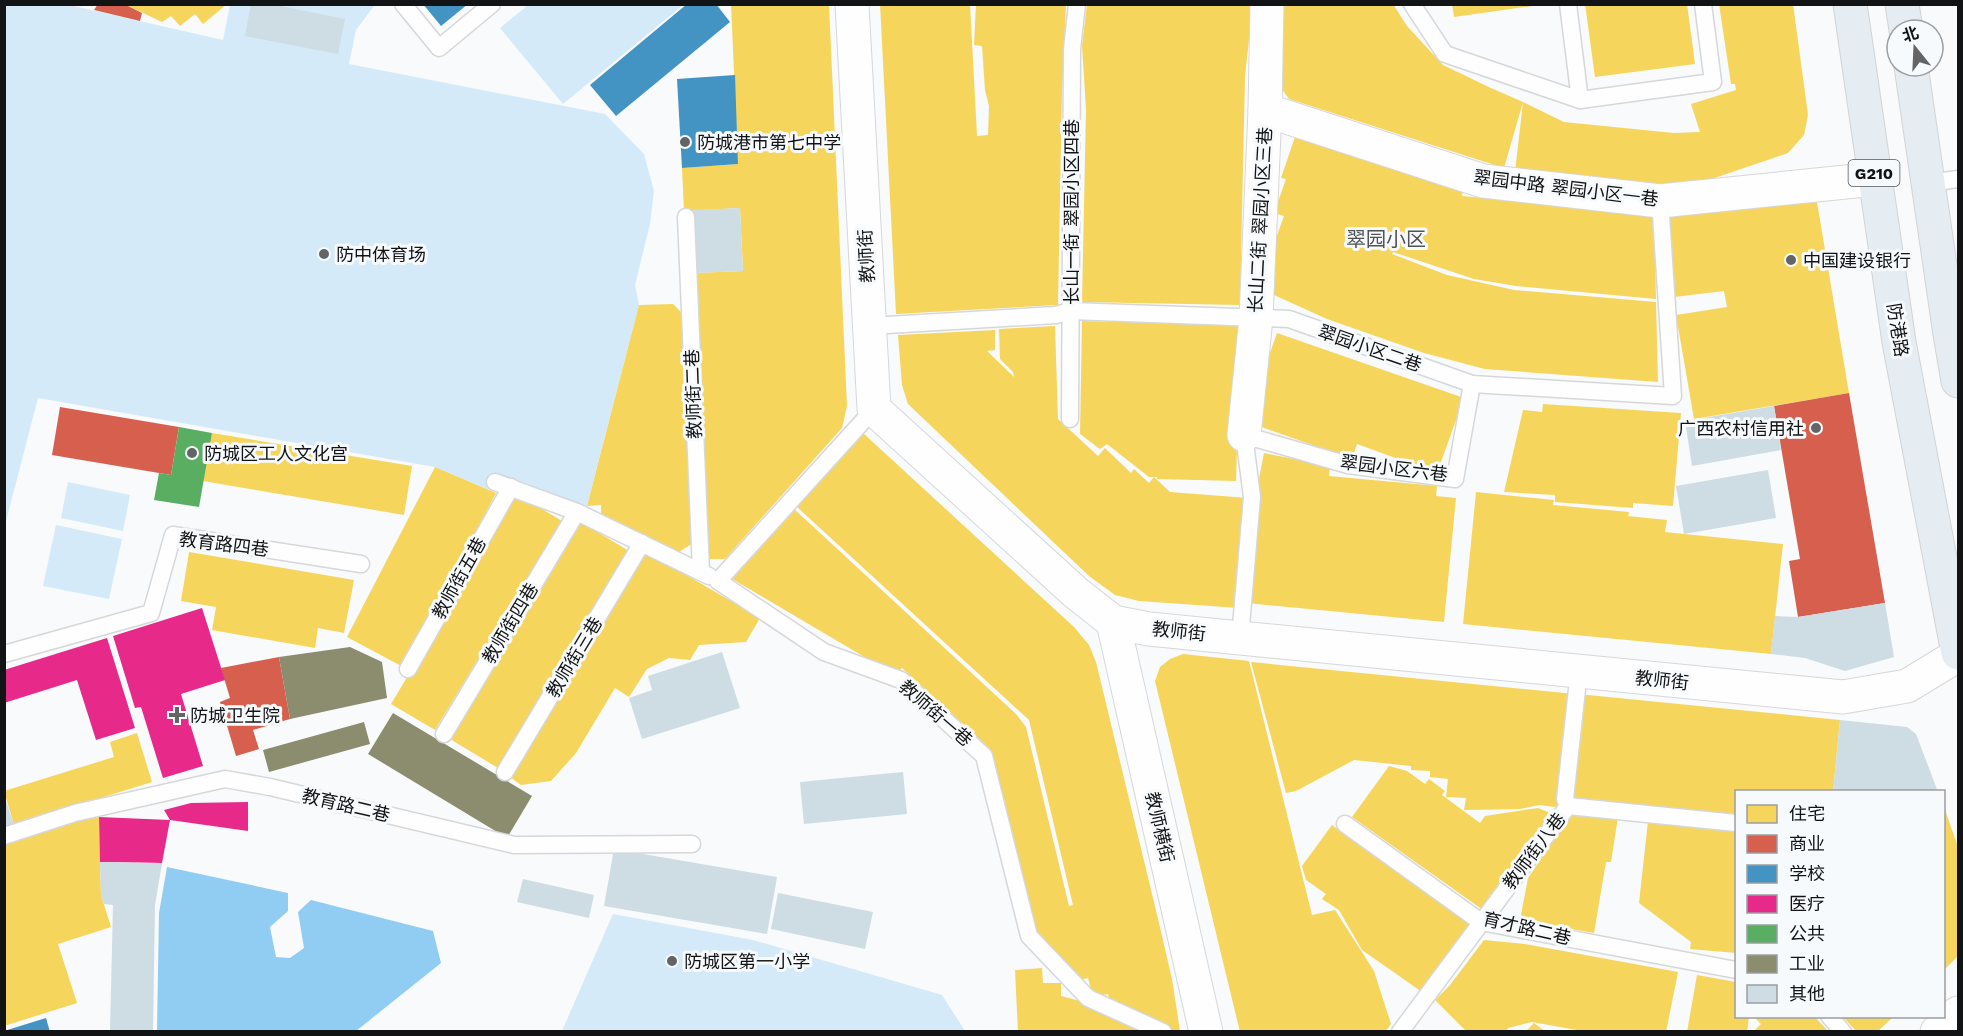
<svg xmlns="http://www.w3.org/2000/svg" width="1963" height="1036" font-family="'Work Sans','Noto Sans SC',sans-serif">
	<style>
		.green { fill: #d4eaf9 }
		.water { fill: #91cdf2 }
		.homes { fill: #f6d55c }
		.shops { fill: #d6604d }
		.schools { fill: #4393c3 }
		.health { fill: #e7298a }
		.public { fill: #5aae61 }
		.industry { fill: #8c8c6e }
		.building { fill: #cedce4 }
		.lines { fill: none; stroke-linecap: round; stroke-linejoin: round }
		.lane-casing { stroke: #d6d7d9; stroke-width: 19 }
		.street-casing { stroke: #d6d7d9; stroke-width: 35 }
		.highway-casing { stroke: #d2d3d4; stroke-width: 35 }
		.lane { stroke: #fefeff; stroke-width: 16 }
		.street { stroke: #fefeff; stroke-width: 33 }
		.highway { stroke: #e5edf2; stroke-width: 33 }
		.poi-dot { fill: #626465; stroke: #f7fafd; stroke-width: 2 }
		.labels { text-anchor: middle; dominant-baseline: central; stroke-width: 6; stroke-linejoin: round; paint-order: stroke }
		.shield { fill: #f7fafd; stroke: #57585a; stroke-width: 1.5 }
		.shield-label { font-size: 16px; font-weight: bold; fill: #121314 }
		.poi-label { font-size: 18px; fill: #121314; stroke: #f7fafd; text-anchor: start }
		.street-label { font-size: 18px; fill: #121314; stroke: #f7fafd }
		.neighbourhood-label { font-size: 20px; fill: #515355; stroke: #f7fafd }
	</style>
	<rect width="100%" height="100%" fill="#f8fafc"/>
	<g class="green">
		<path d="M5,5H69L223,40L230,5H372L374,6L356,30L349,64L605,114L644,154L654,191L650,224L635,285L639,305L586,509L499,475L492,491L435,467L38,398L5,525Z"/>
		<path d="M528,5V4L683,5L563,104L500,28Z"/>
		<path d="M68,482L130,495L123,531L61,518Z"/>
		<path d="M56,525L122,539L109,599L43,586Z"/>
		<path d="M613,914L753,940L942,995L965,1031H562Z"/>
	</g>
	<path class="water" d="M167,867L288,893V911L270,927L276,957L290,958L304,948L298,912L311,900L433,931L441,963L356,1031H157L159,913Z"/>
	<g class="homes">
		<path d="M124,4H227L203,24L195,14L180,26L171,16L162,22Z"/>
		<path d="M731,4H829L847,406L842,428L725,559H710L704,547L692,273L743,271L740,208L684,211L682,168L738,164Z"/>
		<path d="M880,4H970L977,136L988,135L989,106L985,90L982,46L974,45L976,4H1066L1062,92L1058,305L896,314Z"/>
		<path d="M1087,4H1253L1245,76L1240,305L1082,302L1086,109L1082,46Z"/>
		<path d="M1280,4H1393L1407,26L1443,65L1491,88L1523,102L1564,122L1674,133L1700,132L1691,104L1736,90L1735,84H1731L1719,4H1793L1808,115L1804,135L1788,153L1694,185L1667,190L1515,172L1523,102L1504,168L1289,99L1281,88Z"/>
		<path d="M1452,4H1532V6L1454,17Z"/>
		<path d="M1585,4H1687L1695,64L1595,77Z"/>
		<path d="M1296,134L1463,190L1462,196L1654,214L1656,299L1516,286L1474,279L1393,252L1392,254L1447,275L1514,290L1656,302L1658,382L1485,369L1424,353L1327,319L1274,295L1276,238L1284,216L1274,213L1286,179L1281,178Z"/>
		<path d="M1816,196L1849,393L1694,419L1676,315L1727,307L1724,291L1674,297L1666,213Z"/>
		<path d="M673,304L684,315L693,543L679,552L601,516V505L587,506L639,305Z"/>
		<path d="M1082,321L1241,325L1236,481L1157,479V477H1149L1107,444L1100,449L1080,434Z"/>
		<path d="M1055,326L1058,419L1098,456L1105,448L1131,473L1134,469L1149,483L1154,477L1170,492L1248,498L1239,608L1139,601L1115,595L1089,576L908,404L902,385L898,335L995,330V350L987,351L1014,377L1013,372L1000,359L999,329Z"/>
		<path d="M1277,333L1464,398L1437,473L1357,444L1352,459L1253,424L1254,398Z"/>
		<path d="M1543,404L1681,413L1673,506L1633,503V508L1555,502V495L1504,492L1523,410L1542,412Z"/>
		<path d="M212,433L412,466L404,515L203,481Z"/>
		<path d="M863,433L1074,627L1089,645L1096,662L1159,923L1172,979L1180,1031L1166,1032L1110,1004L1108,994L1093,997L1088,978L1078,980L1033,932L993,762L987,746L902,668L895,675L729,577L793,508L1016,714L1026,727L1069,906L1073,905L1029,720L796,506Z"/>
		<path d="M1264,453L1330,466L1329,476L1437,486L1436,496L1456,498L1444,622L1246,603L1258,484Z"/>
		<path d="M435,467L496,493L405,668L347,637Z"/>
		<path d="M1476,492L1554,500L1553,505L1629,512L1628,516L1667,520L1665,532L1783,544L1771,654L1463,624Z"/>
		<path d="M517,494L562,521L435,730L391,704Z"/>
		<path d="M581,522L629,551L498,768L450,739Z"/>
		<path d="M189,552L354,580L344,633L318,628L315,648L212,630L216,607L181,601Z"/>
		<path d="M647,552L760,618L746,642L699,645L690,660L669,658L647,669L629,697L615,688L576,753L551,781L521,785L510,777Z"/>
		<path d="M1183,654L1249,661L1312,915L1335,910L1374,971L1391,1024L1385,1032H1240L1155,681L1160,667L1170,659Z"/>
		<path d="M1251,662L1575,694L1563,808L1539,805L1520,809L1464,810L1466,798L1446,797L1448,779L1430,777V771L1411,770V766L1354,760L1296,791L1286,793Z"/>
		<path d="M1578,694L1840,720L1833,792H1736V816L1567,799Z"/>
		<path d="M137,733L152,782L14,825L4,791L114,757L110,742Z"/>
		<path d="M1389,766L1407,771L1425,784L1429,779L1445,791L1442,795L1480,823L1485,816L1538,808L1553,814L1483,910L1352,817Z"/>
		<path d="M1944,807L1958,847V956L1944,970Z"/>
		<path d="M1572,813L1618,817L1611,862H1606L1594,933L1520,920L1528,878Z"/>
		<path d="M99,817L101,895L111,927L58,944L77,1003L4,1026V844L78,821Z"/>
		<path d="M1648,821L1736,829V953L1690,949L1691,942L1639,903Z"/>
		<path d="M1332,825L1471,924L1422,992L1362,950L1339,910L1322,899L1326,894L1306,880L1302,866Z"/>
		<path d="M1484,940L1525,944L1678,972L1666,1032H1588L1532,1022L1508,1028L1505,1032H1467L1435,1000L1450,985Z"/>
		<path d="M1042,968L1043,983H1061V996L1080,1001L1156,1032H1018L1015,970Z"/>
		<path d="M1697,975L1736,982V1016L1749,1017L1747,1032H1687Z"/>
		<path d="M1754,1017H1815L1829,1032H1753L1761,1024Z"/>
		<path d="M1843,1017H1893L1877,1032H1857Z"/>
		<path d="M1534,1023L1546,1032H1525Z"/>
	</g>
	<g class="shops">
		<path d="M98,4H124L142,13L140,21L94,10Z"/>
		<path d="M1849,393L1885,603L1798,617L1789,561L1800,559L1774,406Z"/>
		<path d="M60,407L179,427L171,475L52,455Z"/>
		<path d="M279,657L290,719L253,730L259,749L236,756L220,702L230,698L221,668Z"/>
	</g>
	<g class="schools">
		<path d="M423,4H468L441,26Z"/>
		<path d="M687,4H716L730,22L616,116L590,85Z"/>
		<path d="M735,75L738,164L682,168L677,79Z"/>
		<path d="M46,1018L50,1032H4V1031Z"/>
	</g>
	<g class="health">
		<path d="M202,608L225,680L181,694L203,766L163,778L141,707L135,708L113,636Z"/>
		<path d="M107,638L135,728L96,740L77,680L4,703V670Z"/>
		<path d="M248,802V831L170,820L162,863L100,862L99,817L170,820L164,810L191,803Z"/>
	</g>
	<path class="public" d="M179,427L212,433L199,507L154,500L159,473L171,475Z"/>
	<g class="industry">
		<path d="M350,647L382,662L387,698L290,719L279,657Z"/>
		<path d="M393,713L532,796L507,838L368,754Z"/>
		<path d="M364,722L370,744L269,772L263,750Z"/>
	</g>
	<g class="building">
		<path d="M251,4H271L345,19L338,54L245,36Z"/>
		<path d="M740,208L743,271L695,273L692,210Z"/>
		<path d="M1774,406L1781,450L1692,466L1685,421Z"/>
		<path d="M1768,470L1776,518L1684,534L1676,486Z"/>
		<path d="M1885,603L1894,657L1845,671L1805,658L1771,654L1775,616L1798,617Z"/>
		<path d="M722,652L740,708L642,739L629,698L652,690L648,676Z"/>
		<path d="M1840,720L1907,727L1916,734L1938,792H1833Z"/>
		<path d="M903,772L907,814L804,824L800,782Z"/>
		<path d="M4,795L14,825L4,828Z"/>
		<path d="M614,849L777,877L767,934L604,906Z"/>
		<path d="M100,862L162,863L155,905L153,1032H110L113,905L104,904L101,895Z"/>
		<path d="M523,879L594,895L589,918L517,902Z"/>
		<path d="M778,893L873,912L865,949L771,929Z"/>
	</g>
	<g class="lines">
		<g class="lane-casing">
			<g id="lane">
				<path d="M403,4L439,48L492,4"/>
				<path d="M1412,4L1445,54L1580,100"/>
				<path d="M1568,4L1580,100L1713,82L1703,4"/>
				<path d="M1928,183L1958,179"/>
				<path d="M686,217L701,571"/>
				<path d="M870,326L1056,315L1071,311L1289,319L1472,384L1673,396L1660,201"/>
				<path d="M874,409L718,581L824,652L901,680L984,756L1029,936L1088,998L1163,1032"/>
				<path d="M1070,419L1072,49L1077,4"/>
				<path d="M495,482L577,512L709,576"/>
				<path d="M1240,638L1252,497L1244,435L1348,465L1455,479L1472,384"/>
				<path d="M4,654L151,613L173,535L361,564"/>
				<path d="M408,669L511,487"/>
				<path d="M444,734L577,512"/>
				<path d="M505,772L642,543"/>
				<path d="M1568,806L1565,799L1579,671"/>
				<path d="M1345,824L1481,922L1736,970"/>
				<path d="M4,836L75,813L225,779L270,787L514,845L692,844"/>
				<path d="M1829,1016L1843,1032"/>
				<path d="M1400,1032L1568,806L1736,823"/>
			</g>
		</g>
		<g class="street-casing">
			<g id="street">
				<path d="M852,4L874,409L1075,592L1113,622L1149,629L1843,697L1907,686L1958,655"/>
				<path d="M1265,110L1483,181L1660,201L1875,179"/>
				<path d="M1244,435L1256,318L1265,110L1267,4"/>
				<path d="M1113,622L1206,1032"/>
				<path d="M1937,1032L1958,1013"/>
			</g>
		</g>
		<g class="highway-casing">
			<g id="highway">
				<path d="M1850,4L1899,342L1958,653"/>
				<path d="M1902,4L1906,30"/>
				<path d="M1911,66L1950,334L1958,381"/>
			</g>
		</g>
		<use href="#lane" class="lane"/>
		<use href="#street" class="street"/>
		<use href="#highway" class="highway"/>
	</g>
	<g class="poi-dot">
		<circle cx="685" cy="142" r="6"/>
		<circle cx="324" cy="254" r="6"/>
		<circle cx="1791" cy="260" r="6"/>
		<circle cx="1816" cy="428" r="6"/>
		<circle cx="192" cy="453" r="6"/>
		<path d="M174 706h6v6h6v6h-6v6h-6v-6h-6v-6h6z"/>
		<circle cx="672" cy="961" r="6"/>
	</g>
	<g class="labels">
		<rect class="shield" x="1848.5" y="160" width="51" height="26" rx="4.5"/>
		<g class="shield-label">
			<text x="1874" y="173">G210</text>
		</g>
		<g class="poi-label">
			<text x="697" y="142">防城港市第七中学</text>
			<text x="336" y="254">防中体育场</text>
			<text x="1803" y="260">中国建设银行</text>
			<text x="1804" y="428" text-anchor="end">广西农村信用社</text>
			<text x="204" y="453">防城区工人文化宫</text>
			<text x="190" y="715">防城卫生院</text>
			<text x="684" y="961">防城区第一小学</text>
		</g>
		<g class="street-label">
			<text transform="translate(1566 188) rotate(7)">翠园中路 翠园小区一巷</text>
			<text transform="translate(1071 212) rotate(-90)">长山一街 翠园小区四巷</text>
			<text transform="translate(1260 220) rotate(-87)">长山二街 翠园小区三巷</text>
			<text transform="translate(866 256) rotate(-93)">教师街</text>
			<text transform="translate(1898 330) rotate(81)">防港路</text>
			<text transform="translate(1370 348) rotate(19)">翠园小区二巷</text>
			<text transform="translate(693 394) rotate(-92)">教师街二巷</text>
			<text transform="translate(1394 468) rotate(7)">翠园小区六巷</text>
			<text transform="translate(224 544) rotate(7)">教育路四巷</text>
			<text transform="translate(459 578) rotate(-61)">教师街五巷</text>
			<text transform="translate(510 623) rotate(-59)">教师街四巷</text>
			<text transform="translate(1179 631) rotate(6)">教师街</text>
			<text transform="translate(574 657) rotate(-59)">教师街三巷</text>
			<text transform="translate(1662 680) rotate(6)">教师街</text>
			<text transform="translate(936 713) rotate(41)">教师街一巷</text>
			<text transform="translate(346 805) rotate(13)">教育路二巷</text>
			<text transform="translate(1160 827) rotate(77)">教师横街</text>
			<text transform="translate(1534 851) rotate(-53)">教师街八巷</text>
			<text transform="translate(1527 928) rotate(13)">育才路二巷</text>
		</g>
		<g class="neighbourhood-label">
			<text x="1386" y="239">翠园小区</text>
		</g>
	</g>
	<rect width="1963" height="1036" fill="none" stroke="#121314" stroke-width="12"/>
	<rect x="1735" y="790" width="210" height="228" fill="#f7fafd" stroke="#9b9ea0" stroke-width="1.5"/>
	<rect x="1747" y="805" width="30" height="18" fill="#f6d55c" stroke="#9b9ea0" stroke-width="1.5"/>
	<text x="1789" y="820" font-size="18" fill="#121314">住宅</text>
	<rect x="1747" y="835" width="30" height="18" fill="#d6604d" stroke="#9b9ea0" stroke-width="1.5"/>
	<text x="1789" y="850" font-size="18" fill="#121314">商业</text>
	<rect x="1747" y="865" width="30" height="18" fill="#4393c3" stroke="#9b9ea0" stroke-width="1.5"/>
	<text x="1789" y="880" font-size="18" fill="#121314">学校</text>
	<rect x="1747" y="895" width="30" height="18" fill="#e7298a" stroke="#9b9ea0" stroke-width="1.5"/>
	<text x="1789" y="910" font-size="18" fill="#121314">医疗</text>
	<rect x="1747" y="925" width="30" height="18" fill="#5aae61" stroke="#9b9ea0" stroke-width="1.5"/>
	<text x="1789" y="940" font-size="18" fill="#121314">公共</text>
	<rect x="1747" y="955" width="30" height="18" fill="#8c8c6e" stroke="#9b9ea0" stroke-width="1.5"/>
	<text x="1789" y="970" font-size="18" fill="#121314">工业</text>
	<rect x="1747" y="985" width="30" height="18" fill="#cedce4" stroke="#9b9ea0" stroke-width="1.5"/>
	<text x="1789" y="1000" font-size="18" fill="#121314">其他</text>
	<g transform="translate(1915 48) rotate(342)"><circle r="28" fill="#f7fafd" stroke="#9b9ea0" stroke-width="1.5"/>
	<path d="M0-4.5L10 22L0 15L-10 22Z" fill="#626465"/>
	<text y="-9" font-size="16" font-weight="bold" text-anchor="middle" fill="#121314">北</text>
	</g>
</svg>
